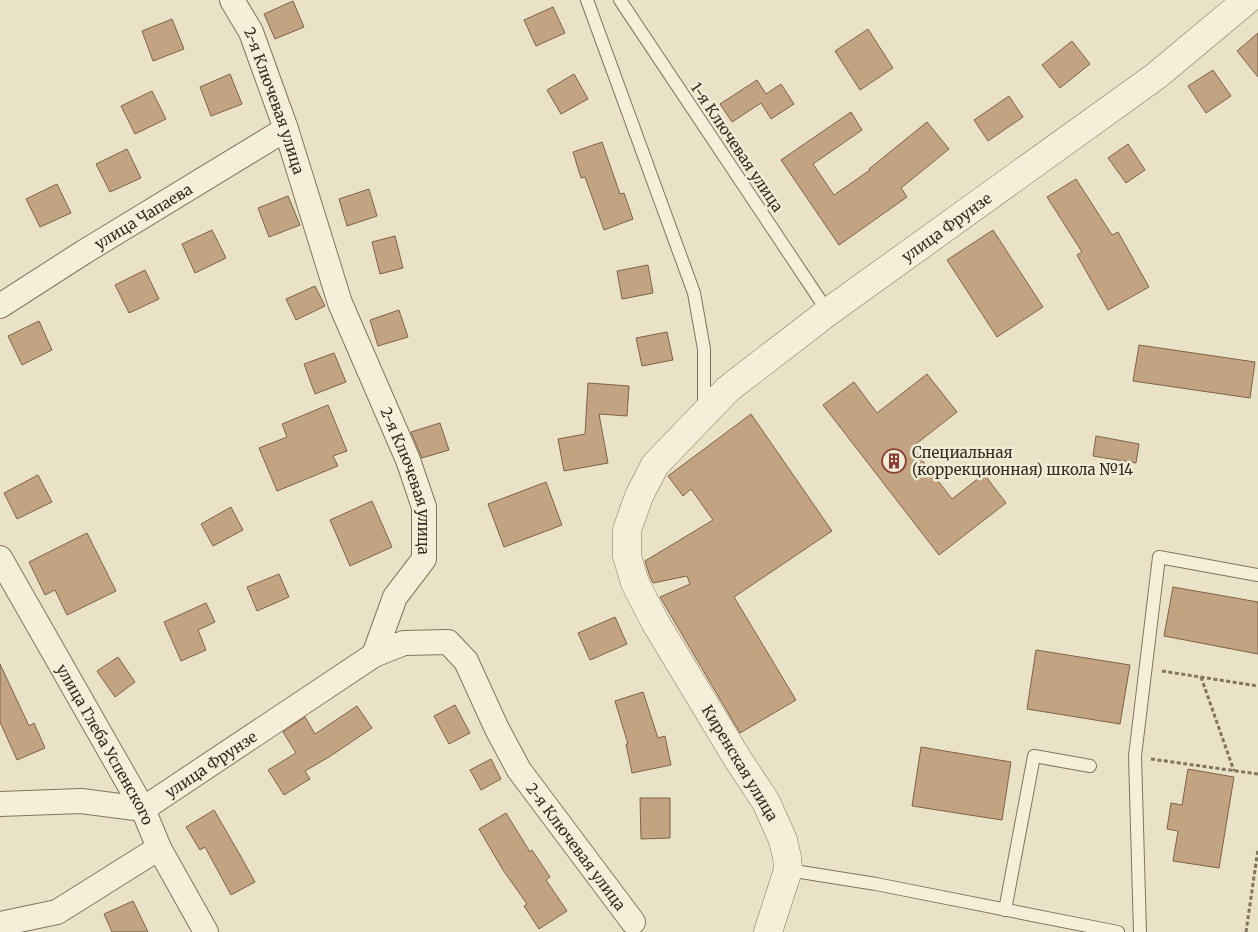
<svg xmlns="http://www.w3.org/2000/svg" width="1258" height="932" font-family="Merriweather,serif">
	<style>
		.building { fill: #c2a382; stroke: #7f6348 }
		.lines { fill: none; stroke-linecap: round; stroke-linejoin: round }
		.service-casing { stroke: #82755f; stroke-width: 14 }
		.minor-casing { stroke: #82755f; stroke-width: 26 }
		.tertiary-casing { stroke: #82755f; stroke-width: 29 }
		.path { stroke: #82755f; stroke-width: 3; stroke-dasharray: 4 2.5; stroke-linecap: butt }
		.service { stroke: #f5efda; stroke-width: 12 }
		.minor { stroke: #f5efda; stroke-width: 24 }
		.tertiary { stroke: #f5efda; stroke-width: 28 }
		.labels { text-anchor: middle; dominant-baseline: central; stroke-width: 5; stroke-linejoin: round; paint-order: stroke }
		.street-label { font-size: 15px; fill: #352c21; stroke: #f1ecd6 }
		.poi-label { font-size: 15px; fill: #352c21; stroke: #f1ecd6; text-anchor: start }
	</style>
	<rect width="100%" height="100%" fill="#e9e2c7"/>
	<g class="building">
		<path d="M293,1L304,27L275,39L264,14Z"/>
		<path d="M553,7L565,33L536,46L524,20Z"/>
		<path d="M172,19L184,49L153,61L142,31Z"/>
		<path d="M868,29L893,68L860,90L835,51Z"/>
		<path d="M1258,33V77L1237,51Z"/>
		<path d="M1072,41L1090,64L1060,88L1042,65Z"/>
		<path d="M1213,70L1231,96L1206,113L1188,86Z"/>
		<path d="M230,74L242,104L211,116L200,87Z"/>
		<path d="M574,74L588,99L561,114L547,90Z"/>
		<path d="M757,80L766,94L781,84L794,104L771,119L761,103L732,122L720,104Z"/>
		<path d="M152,91L166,119L135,134L121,106Z"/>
		<path d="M1009,96L1023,117L988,141L974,120Z"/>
		<path d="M851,112L862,130L813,164L834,195L870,170L869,169L927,122L949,149L901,188L907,197L839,245L781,160Z"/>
		<path d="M602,142L620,194L624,193L633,219L604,230L585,177L581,178L573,152Z"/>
		<path d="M1128,144L1145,170L1126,183L1108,158Z"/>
		<path d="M127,149L141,178L110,192L96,164Z"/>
		<path d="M1076,179L1112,235L1118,232L1149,287L1108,310L1077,255L1082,252L1047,197Z"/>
		<path d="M57,184L71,213L40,227L26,199Z"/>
		<path d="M369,189L377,216L347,226L339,199Z"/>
		<path d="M288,196L300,225L269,237L258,208Z"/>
		<path d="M212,230L226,258L195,273L182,244Z"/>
		<path d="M993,230L1043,307L997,337L947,260Z"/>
		<path d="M395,236L403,268L380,274L372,242Z"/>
		<path d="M648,265L653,293L622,299L617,271Z"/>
		<path d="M145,270L159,299L129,313L115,285Z"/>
		<path d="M315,286L325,306L296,320L286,299Z"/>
		<path d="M399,310L408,337L378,346L370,320Z"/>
		<path d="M39,321L52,350L22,365L8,336Z"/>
		<path d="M667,332L673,360L642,366L636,338Z"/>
		<path d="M1139,345L1255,362L1250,398L1133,381Z"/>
		<path d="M334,353L346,382L315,394L304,364Z"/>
		<path d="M927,374L957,412L912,447L952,499L984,474L1006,503L939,555L823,405L854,382L877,413Z"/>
		<path d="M588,383L629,386L627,416L599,414L608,463L564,471L558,439L585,434Z"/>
		<path d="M328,405L347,451L333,456L338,466L277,491L259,448L287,437L282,424Z"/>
		<path d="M751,414L832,531L734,597L796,700L740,733L660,597L690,584L687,576L653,583L650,577L645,561L713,520L691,489L683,496L668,476Z"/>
		<path d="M440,423L449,450L422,458L411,432Z"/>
		<path d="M1096,436L1139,444L1136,463L1093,456Z"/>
		<path d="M38,475L52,502L17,519L4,493Z"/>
		<path d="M546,482L562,525L504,547L488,504Z"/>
		<path d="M372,501L392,547L350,566L330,520Z"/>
		<path d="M231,507L243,530L213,546L201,524Z"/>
		<path d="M87,533L116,591L67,615L55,590L45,595L29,562Z"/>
		<path d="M279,574L289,597L257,611L247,587Z"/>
		<path d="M1173,587L1258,602V654L1164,636Z"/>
		<path d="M206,603L215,622L198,630L206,650L181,661L164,622Z"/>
		<path d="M615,617L627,644L590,660L578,633Z"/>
		<path d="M1036,650L1130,665L1120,724L1027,709Z"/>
		<path d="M118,657L135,682L115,697L97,671Z"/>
		<path d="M0,664L29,726L34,723L45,748L17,760L0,722Z"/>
		<path d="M643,692L658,738L665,736L671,765L632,773L626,744H628L615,701Z"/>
		<path d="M455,705L470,733L449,744L434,716Z"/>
		<path d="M357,706L372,728L329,757L305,771L310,779L284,795L268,770L296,753L283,732L305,717L315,734Z"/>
		<path d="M921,747L1011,762L1002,820L912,806Z"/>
		<path d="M491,759L501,779L481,790L470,770Z"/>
		<path d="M1188,769L1234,777L1219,868L1173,861L1178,831L1167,829L1171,803L1182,805Z"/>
		<path d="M640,798H670V838L641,839Z"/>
		<path d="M214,810L240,855L255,882L231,895L205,847L200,850L186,827Z"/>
		<path d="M506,813L530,852L532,850L550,877L546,880L567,911L539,929L524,906L527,904L503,870L479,829Z"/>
		<path d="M133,901L148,932H112L104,914Z"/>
	</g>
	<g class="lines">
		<g class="service-casing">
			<g id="service">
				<path d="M587,0L694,293L704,349V411"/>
				<path d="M620,0L828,312"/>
				<path d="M788,870L876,884L1118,932"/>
				<path d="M1005,910L1034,756L1090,766"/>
				<path d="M1140,932L1135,756L1159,557L1258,575"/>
			</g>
		</g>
		<g class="minor-casing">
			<g id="minor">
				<path id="s1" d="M232,0L251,32L286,129L340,303L408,460L424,507V559L395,597L374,655L404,643L448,642L466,661L497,729L519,770L633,922"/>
				<path id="s2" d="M0,306L84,252L286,129"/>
				<path id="s3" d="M0,558L143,809L159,848L206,932"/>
				<path id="s4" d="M0,804L81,801L143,809L374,655"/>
				<path d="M0,924L57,912L159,848"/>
			</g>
		</g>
		<g class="tertiary-casing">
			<g id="tertiary">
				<path id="s5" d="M768,932L788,870L787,857L783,840L766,802L737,758L655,622L635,583L627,556V530L639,496L655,465L728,389L828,312L1156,76L1247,0"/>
			</g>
		</g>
		<g class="path">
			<path d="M1162,671L1258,686"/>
			<path d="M1201,677L1234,771"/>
			<path d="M1151,759L1258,774"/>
			<path d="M1246,932L1258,849"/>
		</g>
		<use href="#service" class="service"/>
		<use href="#minor" class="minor"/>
		<use href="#tertiary" class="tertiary"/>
	</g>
	<defs>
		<g id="building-ring" transform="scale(1.25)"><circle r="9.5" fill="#f1ecd6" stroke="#8a3e36" stroke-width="1.5"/><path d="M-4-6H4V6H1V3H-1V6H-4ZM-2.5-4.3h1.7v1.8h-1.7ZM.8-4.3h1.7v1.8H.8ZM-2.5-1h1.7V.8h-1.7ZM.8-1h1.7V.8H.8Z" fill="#8a3e36"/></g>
	</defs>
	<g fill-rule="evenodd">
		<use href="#building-ring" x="894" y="461"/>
	</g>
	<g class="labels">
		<g class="street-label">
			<text stroke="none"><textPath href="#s1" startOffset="110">2-я Ключевая улица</textPath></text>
			<text transform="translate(737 147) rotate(56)">1-я Ключевая улица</text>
			<text stroke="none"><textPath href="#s2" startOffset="169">улица Чапаева</textPath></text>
			<text stroke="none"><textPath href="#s5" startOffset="895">улица Фрунзе</textPath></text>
			<text stroke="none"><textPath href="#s1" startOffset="514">2-я Ключевая улица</textPath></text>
			<text stroke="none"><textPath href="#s3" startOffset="214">улица Глеба Успенского</textPath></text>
			<text transform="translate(740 763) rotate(59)">Киренская улица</text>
			<text stroke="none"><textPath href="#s4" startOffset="225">улица Фрунзе</textPath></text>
			<text stroke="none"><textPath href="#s1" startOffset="1024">2-я Ключевая улица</textPath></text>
		</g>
		<g class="poi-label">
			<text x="912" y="452">Специальная<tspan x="912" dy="17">(коррекционная) школа №14</tspan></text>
		</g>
	</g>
</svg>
